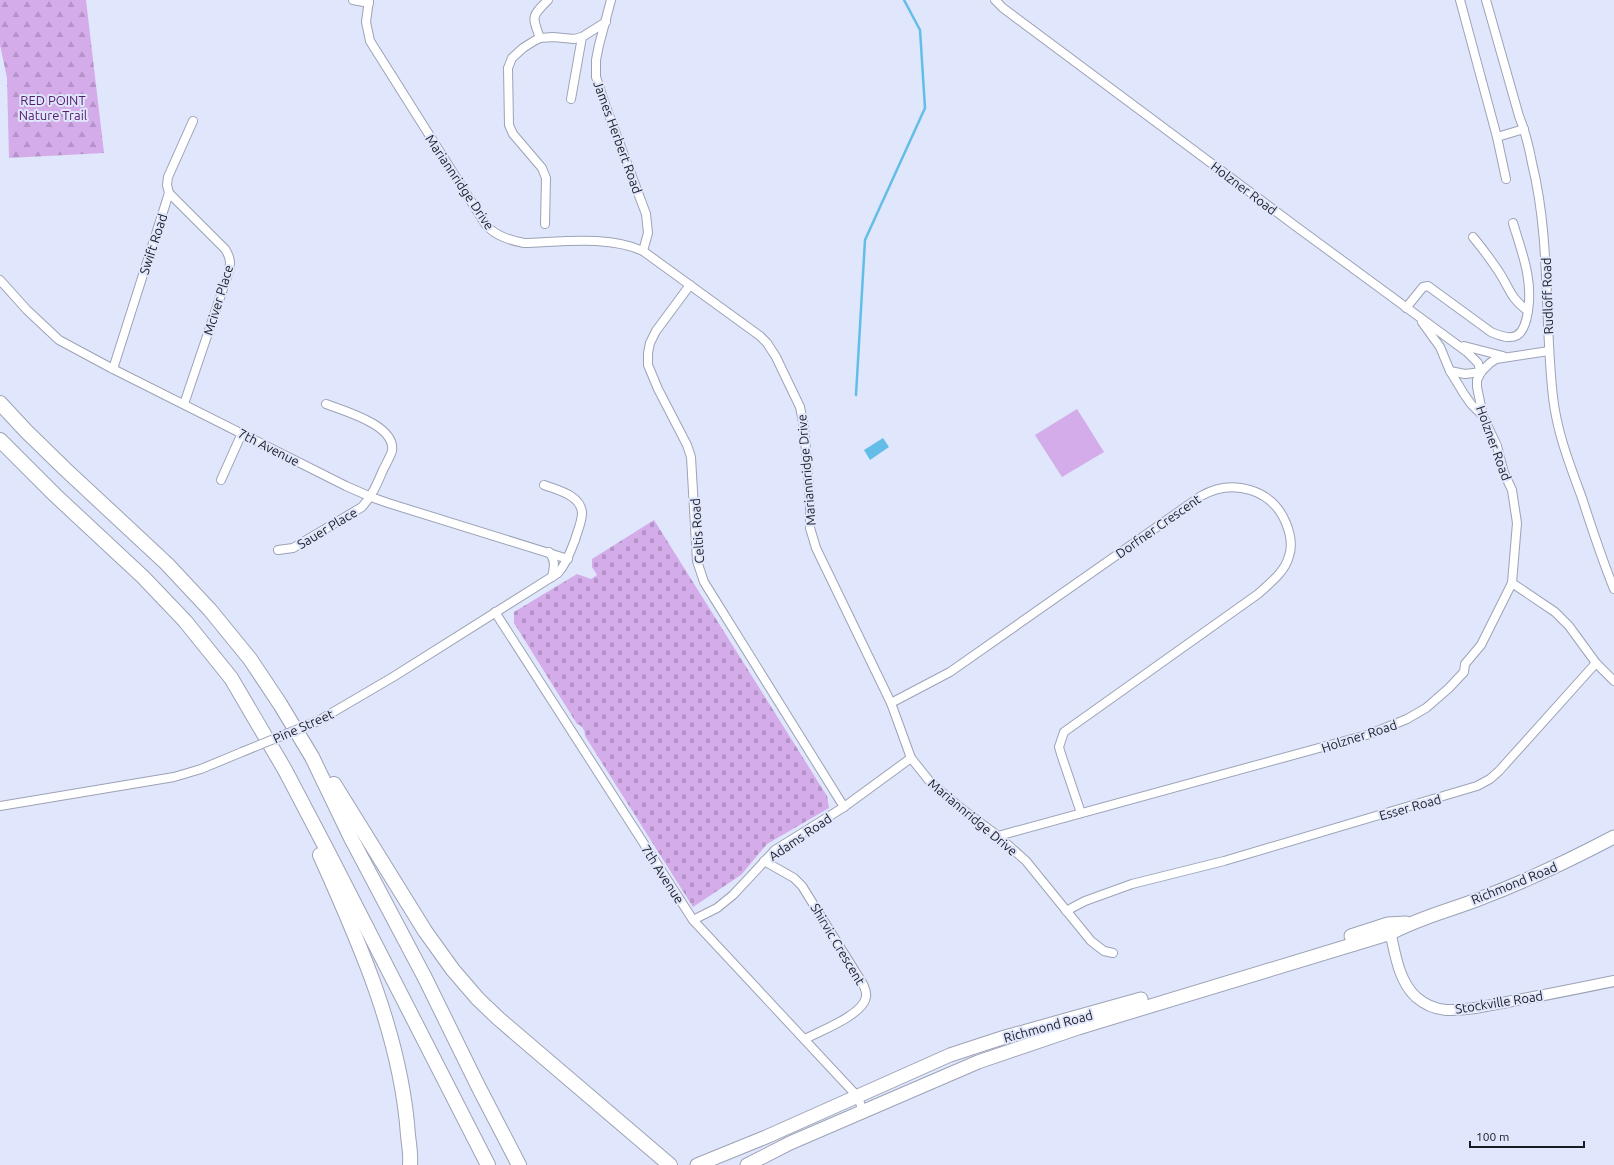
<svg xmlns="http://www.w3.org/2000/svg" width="1614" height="1165" font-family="Ubuntu,sans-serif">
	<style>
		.forest { fill: url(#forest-firs) }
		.cemetery { fill: url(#cemetery-stones) }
		.pitch { fill: #d4ace9 }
		.water { fill: #62bee9 }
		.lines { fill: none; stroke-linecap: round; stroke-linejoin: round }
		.stream { stroke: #62bee9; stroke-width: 2.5 }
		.minor-casing { stroke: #9da3b6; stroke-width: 10 }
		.tertiary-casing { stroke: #9da3b6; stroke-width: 12 }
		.trunk-casing { stroke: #9da3b6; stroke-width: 15 }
		.motorway-casing { stroke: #9da3b6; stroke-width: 16 }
		.minor { stroke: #fff; stroke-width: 8 }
		.tertiary { stroke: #fff; stroke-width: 10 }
		.trunk { stroke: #fff; stroke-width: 13 }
		.motorway { stroke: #fff; stroke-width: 14 }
		.minor-bridge-casing { stroke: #9da3b6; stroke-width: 10; stroke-linecap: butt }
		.minor-bridge { stroke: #fff; stroke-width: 8 }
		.labels { text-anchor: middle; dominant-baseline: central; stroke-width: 4; stroke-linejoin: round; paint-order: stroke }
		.park-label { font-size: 13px; fill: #541c6c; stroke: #e0e6fb }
		.street-label { font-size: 13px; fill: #1a1c24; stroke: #e0e6fb }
	</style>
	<defs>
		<pattern id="forest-firs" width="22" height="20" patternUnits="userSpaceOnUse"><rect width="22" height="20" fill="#d4ace9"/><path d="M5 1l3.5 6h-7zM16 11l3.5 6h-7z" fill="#b593c8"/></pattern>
		<pattern id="cemetery-stones" width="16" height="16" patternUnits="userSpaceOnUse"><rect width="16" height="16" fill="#d4ace9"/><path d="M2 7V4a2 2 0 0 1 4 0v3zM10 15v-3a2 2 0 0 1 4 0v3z" fill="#b593c8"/></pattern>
	</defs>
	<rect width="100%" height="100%" fill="#e0e6fb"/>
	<path class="forest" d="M0,0H86L104,153L9,158L7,78L0,45Z"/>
	<path class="cemetery" d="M654,520L827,796L829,808L767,844L741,875L693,907L585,736C585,730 582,725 577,724L514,623V612L577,574L591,579L597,575L592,567V559Z"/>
	<path class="pitch" d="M1077,409L1104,452L1062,477L1035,435Z"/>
	<path class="water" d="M883,438L889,447L870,460L864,450Z"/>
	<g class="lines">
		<path class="stream" d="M856,395L865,240L925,108L920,30L904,0"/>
		<g class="minor-casing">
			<g id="minor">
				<path d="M353,0L369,3"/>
				<path d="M369,0L366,22L370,41L486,225C496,236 509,240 524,243C560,242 609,235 643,251L760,336L767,343L776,357L800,407L804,427L810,500V528L816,548L891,703L911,758L931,783L962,809L998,836L1026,861L1091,941L1104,951L1113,953"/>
				<path d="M611,0L599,45L596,60V77L606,107L646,214L648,233L643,251"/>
				<path d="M995,0L1003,8L1294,225L1467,352L1478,363L1481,372"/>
				<path d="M1460,0L1497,137L1524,129"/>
				<path d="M1486,0L1519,116C1525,131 1529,147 1532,163C1551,240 1544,319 1553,397C1557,433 1570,465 1582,498C1592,529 1602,559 1614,589"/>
				<path d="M540,38C532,16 531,17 548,0"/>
				<path d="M571,99L582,37"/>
				<path d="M1497,137L1506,179"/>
				<path d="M169,193L225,249C231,258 231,264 228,274L184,404"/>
				<path d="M1513,223C1522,253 1533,279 1528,311"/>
				<path d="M545,224L546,178L542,168L513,134L509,125L508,68L512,58L523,48L534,41L540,38L553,37L574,39L582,37L606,22"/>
				<path d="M0,280L27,310L59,340L113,369L346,486L371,497L388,503L568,559"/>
				<path d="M690,285L656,331L650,343L648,353V365L658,389L687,445L691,457L697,561L704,582L844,807"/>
				<path d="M1406,308L1423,287L1428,286L1491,332C1515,343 1524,337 1528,311C1510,298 1510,289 1499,272C1491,260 1482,248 1473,237"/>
				<path d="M1422,322L1440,347L1450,371L1464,394L1471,404L1482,415"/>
				<path d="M1464,346L1503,356"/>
				<path d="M113,369L169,193L167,185L168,177L193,121"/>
				<path d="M1450,371L1465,374L1481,372"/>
				<path d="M221,480L242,433"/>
				<path d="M278,550L293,548L362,507C372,496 377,484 383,470C386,464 390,457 392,451C396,425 344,411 326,404"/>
				<path d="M549,552C556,560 554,568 552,577"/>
				<path d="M1512,583L1555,612L1569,626L1596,663L1614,681"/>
				<path d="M495,612L693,920L858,1097L863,1112"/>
				<path d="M891,703L950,672L1201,496C1233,478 1272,489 1286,523C1290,533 1293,545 1289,556C1285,572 1270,583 1258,594L1064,732L1059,747L1061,754L1081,813"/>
				<path d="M318,721L393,677L558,573C567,563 570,552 575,540C577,532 582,522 582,513C581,495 557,490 544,485"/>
				<path d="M0,806L174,777L201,769L242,752"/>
				<path d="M998,836L1370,734L1407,719L1426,708L1449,688L1464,672L1465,664L1481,645L1512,583L1517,523L1512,490L1504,473L1497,446L1483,416L1477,387V380L1481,372L1490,363L1496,359L1549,351"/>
				<path d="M764,861L794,878L802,886L863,984C865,989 867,992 866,997C863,1015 820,1031 805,1039"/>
				<path d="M1066,911L1085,901L1132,884L1224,861L1477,786L1490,779L1499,771L1596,663"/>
				<path d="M693,920L717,908L733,895L775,850L844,807L911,758"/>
			</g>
		</g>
		<g class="tertiary-casing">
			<path id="tertiary" d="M1389,927C1395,950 1397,979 1416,997C1424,1004 1435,1009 1446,1010C1468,1011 1491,1005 1512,1001C1546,995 1580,988 1614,981"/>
		</g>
		<g class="trunk-casing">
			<g id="trunk">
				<path d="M1351,936L1388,924L1406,923"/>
				<path d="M697,1165L766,1137L950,1055L1005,1037L1141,999"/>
				<path d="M747,1165L790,1143L978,1062L1078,1028L1391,933C1421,917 1452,910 1484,897C1529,880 1572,859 1614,837"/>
			</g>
		</g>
		<g class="motorway-casing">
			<g id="motorway">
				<path d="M0,403L26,431L65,469L167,564L210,610L250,659L280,704L312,757L351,838L425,978L478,1086L519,1165"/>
				<path d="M0,440L55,495L143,577L185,621L231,678L285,770L328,852L488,1165"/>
				<path d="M334,784L425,931L453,970L478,999L499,1019L670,1165"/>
				<path d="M320,855C360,944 401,1036 408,1135C409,1145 411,1155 410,1165"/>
			</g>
		</g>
		<use href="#minor" class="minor"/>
		<use href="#tertiary" class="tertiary"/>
		<use href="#trunk" class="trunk"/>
		<use href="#motorway" class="motorway"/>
		<g class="minor-bridge-casing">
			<path id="minor-bridge" d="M242,752L318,721"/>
		</g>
		<use href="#minor-bridge" class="minor-bridge"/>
	</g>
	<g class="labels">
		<g class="park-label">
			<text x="53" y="100">RED POINT<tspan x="53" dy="15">Nature Trail</tspan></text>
		</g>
		<g class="street-label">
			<text transform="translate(618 137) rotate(70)">James Herbert Road</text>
			<text transform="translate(460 182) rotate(56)">Mariannridge Drive</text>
			<text transform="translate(1244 188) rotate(37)">Holzner Road</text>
			<text transform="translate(153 244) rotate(-72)">Swift Road</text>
			<text transform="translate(1547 296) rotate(-92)">Rudloff Road</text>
			<text transform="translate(218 300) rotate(-73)">Mciver Place</text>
			<text transform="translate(1494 443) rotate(70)">Holzner Road</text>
			<text transform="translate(269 447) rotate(27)">7th Avenue</text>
			<text transform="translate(806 470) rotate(-95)">Mariannridge Drive</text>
			<text transform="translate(1158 526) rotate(-35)">Dorfner Crescent</text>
			<text transform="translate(327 528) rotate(-31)">Sauer Place</text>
			<text transform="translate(697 531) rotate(-94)">Celtis Road</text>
			<text transform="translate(303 726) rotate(-24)">Pine Street</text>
			<text transform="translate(1359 736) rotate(-18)">Holzner Road</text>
			<text transform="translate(1410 807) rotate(-16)">Esser Road</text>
			<text transform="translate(973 817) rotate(40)">Mariannridge Drive</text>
			<text transform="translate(800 837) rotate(-34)">Adams Road</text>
			<text transform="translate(663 874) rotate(57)">7th Avenue</text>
			<text transform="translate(1514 883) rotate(-22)">Richmond Road</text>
			<text transform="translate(838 944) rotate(59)">Shirvic Crescent</text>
			<text transform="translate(1499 1002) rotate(-9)">Stockville Road</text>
			<text transform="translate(1048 1026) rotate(-15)">Richmond Road</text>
		</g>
	</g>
	<path d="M1470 1141v6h114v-6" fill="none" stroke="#1a1c24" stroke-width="2"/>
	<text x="1476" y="1141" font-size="12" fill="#1a1c24" stroke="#e0e6fb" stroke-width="3" paint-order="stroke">100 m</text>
</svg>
